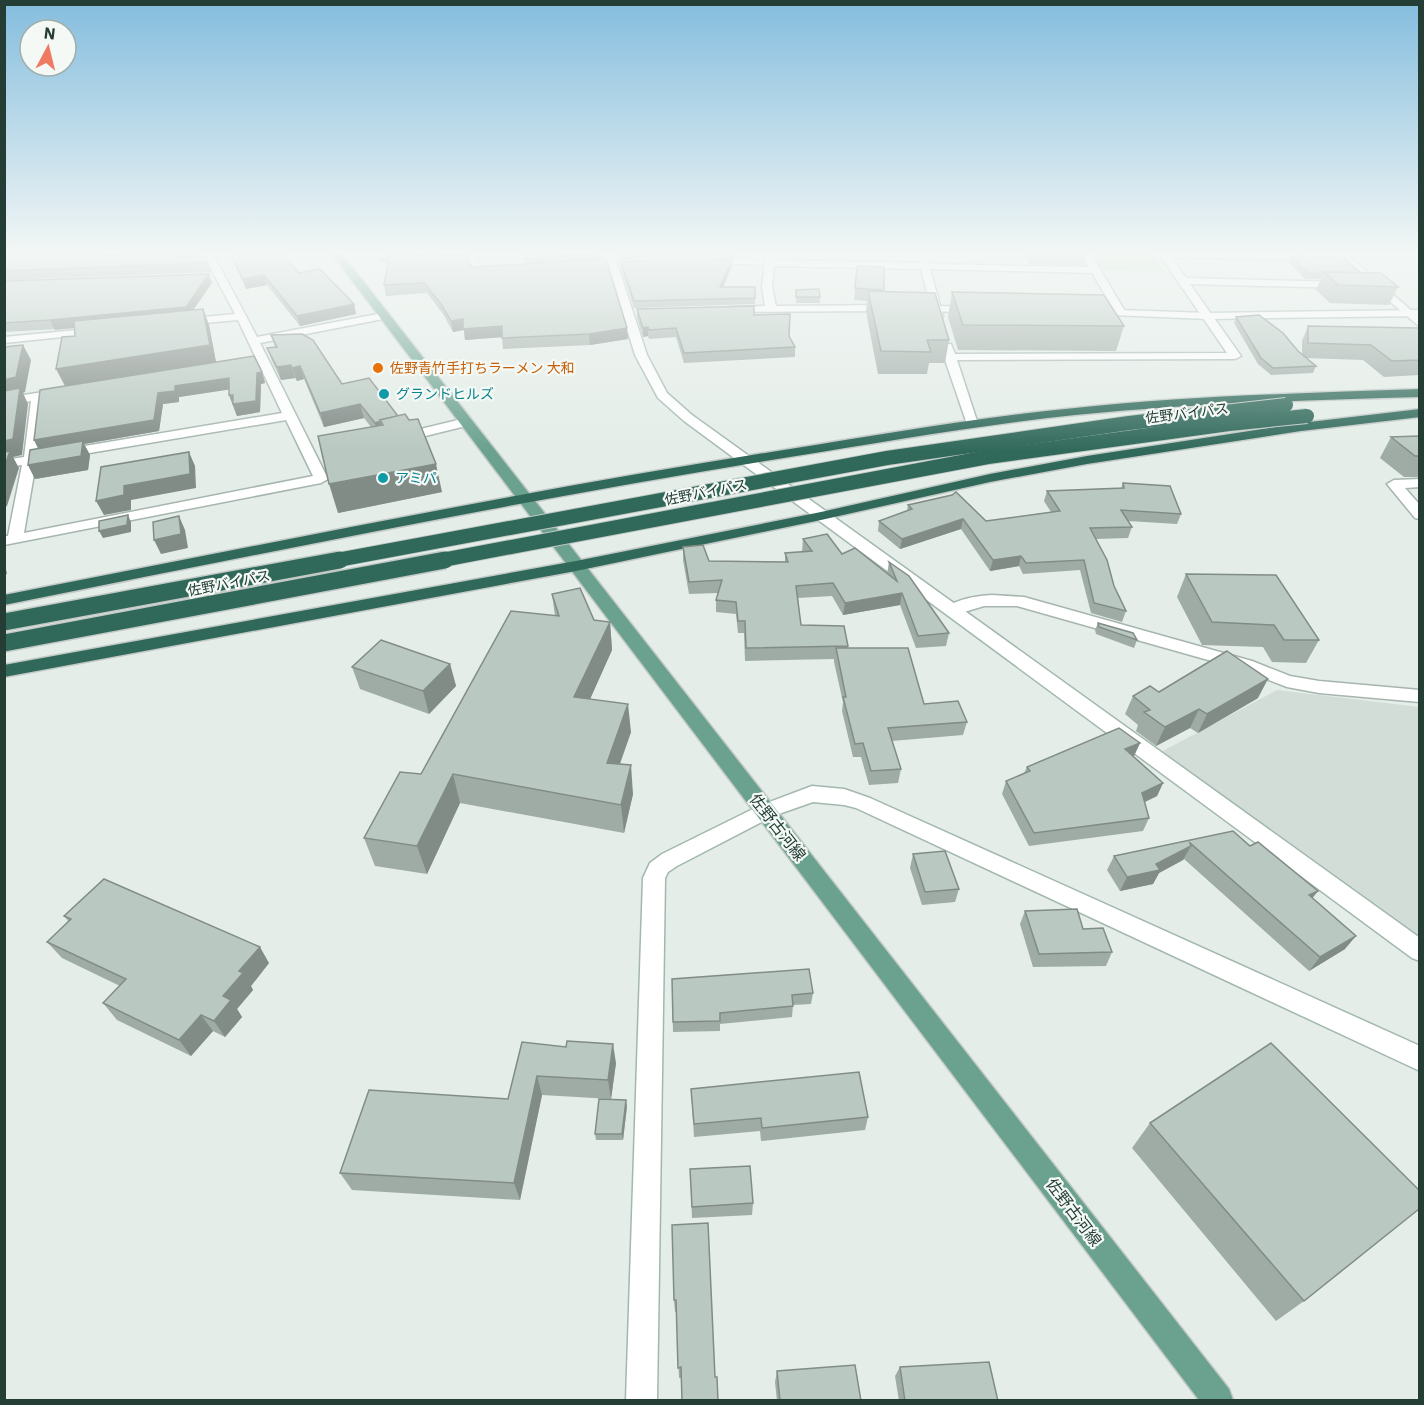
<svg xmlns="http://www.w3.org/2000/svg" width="1424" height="1405" font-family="'IBM Plex Sans','Noto Sans JP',sans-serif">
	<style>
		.built { fill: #d2ddd7 }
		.green { fill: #bdddc4 }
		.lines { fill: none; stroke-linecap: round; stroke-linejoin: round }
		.lane-casing { stroke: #a7b5af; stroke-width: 2 }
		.street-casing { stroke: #a7b5af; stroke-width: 3 }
		.secondary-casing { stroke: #a2b8af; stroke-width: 3 }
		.primary-casing { stroke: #c2c9c6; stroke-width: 3 }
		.highway-casing { stroke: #c2c9c6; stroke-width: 3 }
		.lane { fill: #fff; fill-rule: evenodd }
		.street { fill: #fff; fill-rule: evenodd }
		.secondary { fill: #fff; fill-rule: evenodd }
		.primary { fill: #6aa18f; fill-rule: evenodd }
		.highway { fill: #30695a; fill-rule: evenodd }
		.highway-bridge-far1-casing { stroke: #c2c9c6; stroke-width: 16; stroke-linecap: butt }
		.highway-bridge-casing { stroke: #c2c9c6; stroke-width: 20; stroke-linecap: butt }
		.highway-bridge-far1 { stroke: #30695a; stroke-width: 14 }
		.highway-bridge { stroke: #30695a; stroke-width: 17 }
		.wall { fill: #9faca6 }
		.shaded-wall { fill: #828c87 }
		.building { fill: #b9c8c1; stroke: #828c87; stroke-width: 1.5 }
		.food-dot { fill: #e8710a; stroke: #f4f9f6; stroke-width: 2 }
		.culture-dot { fill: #0f9aa8; stroke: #f4f9f6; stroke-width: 2 }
		.labels { text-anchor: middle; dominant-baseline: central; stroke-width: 4.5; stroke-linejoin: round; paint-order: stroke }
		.far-food-label { font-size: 14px; fill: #c56008; stroke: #f4f9f6; text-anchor: start }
		.far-culture-label { font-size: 14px; fill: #0d838f; stroke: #f4f9f6; text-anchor: start }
		.far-street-label { font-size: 14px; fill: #243e35; stroke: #f4f9f6 }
		.street-label { font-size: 16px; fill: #243e35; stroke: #f4f9f6 }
	</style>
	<rect width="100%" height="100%" fill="#e4ede8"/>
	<path class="built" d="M1277,690L1419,707V938L1161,752Z"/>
	<path class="green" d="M1091,254H1154L1165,272L1102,270Z"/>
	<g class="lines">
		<g class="lane-casing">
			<g id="lane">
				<path d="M432,254H439L437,260L478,259L479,270H488L492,272L473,275L472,263L430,264Z"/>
				<path d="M714,259L769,261L773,263L769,265L711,263L710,261Z"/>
			</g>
		</g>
		<g class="street-casing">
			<g id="street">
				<path d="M203,254H213L257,337L383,313L388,316L383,319L260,343L328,479L321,483L4,545V536H8L22,465L4,468V460L24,457L31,401L4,406V398L63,389L69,393L67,396L44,400L37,454L282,413L238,320L182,325L177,322L182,319L235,314ZM286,420L313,476L24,533L36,462Z"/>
				<path d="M766,254H776L775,260L919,263L918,254H926L929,264L1089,267L1081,254H1091L1126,313L1125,315H1117L1092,273L930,269L943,316L938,319L933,316L921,269L774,266L772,287L776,306L890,305L895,308L890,311L727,312V308L731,307L765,306L762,287Z"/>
				<path d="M1159,254H1346L1420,318V327L1342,261L1171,257L1186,278L1343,282L1348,285L1343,288L1190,284L1241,356L1235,359L957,360L978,424L976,427H968L944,357L941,346L943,344H951L955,354L1227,353Z"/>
				<path d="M98,328L102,329V333L4,343V337Z"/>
				<path d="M466,418L470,419L472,422L470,425L401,442L395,438L396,435Z"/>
				<path d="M1420,479V487L1405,488L1420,505V519L1415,518L1387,484L1394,480Z"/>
				<path d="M992,595L1024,597L1252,661L1290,676L1319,681L1420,690V702L1319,693L1287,687L1240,669L1017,606H984L951,616L943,611C953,599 977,596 992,595Z"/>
			</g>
		</g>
		<g class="secondary-casing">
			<g id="secondary">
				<path d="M604,254H614L647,355L667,393L692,415L1420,938V961L1412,958L684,421L658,398L635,355Z"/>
				<path d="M936,306L974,307L979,310L974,313L932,311L931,309Z"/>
				<path d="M1091,309L1208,313L1420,310V316L1208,319L1087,314V310Z"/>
				<path d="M812,786L844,789L870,798L1420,1046V1071L856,808L844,805L813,802L773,816L677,866L668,872L665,878L657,1400H626L643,878L650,863L662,854L759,806Z"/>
			</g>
		</g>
		<g class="primary-casing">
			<path id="primary" d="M332,254H342L1229,1389L1233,1400H1199Z"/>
		</g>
		<g class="highway-casing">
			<g id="highway">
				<path d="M1420,389V397C1304,400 1189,404 1075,415C979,425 884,442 790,457C527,499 266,553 4,605V595C266,544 527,490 790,449C884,434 979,417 1075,408C1189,396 1304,393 1420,389Z"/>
				<path d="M1420,409V417L1301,431L1087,464L990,482L821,520L576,571L4,677V665L576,561L821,512L990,474L1087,456L1301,423Z"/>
			</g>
		</g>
		<use href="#lane" class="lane"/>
		<use href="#street" class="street"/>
		<use href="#secondary" class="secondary"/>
		<use href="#primary" class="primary"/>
		<use href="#highway" class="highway"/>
		<g class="highway-bridge-far1-casing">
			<g id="highway-bridge-far1">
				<path d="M332,561L887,458L1129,423L1286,405"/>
				<path d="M437,561L988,457L1229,424L1307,416"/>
			</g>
		</g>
		<g class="highway-bridge-casing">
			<g id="highway-bridge">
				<path d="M4,622L340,560"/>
				<path d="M4,643L445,560"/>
			</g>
		</g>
		<use href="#highway-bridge-far1" class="highway-bridge-far1"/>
		<use href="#highway-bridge" class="highway-bridge"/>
	</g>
	<g class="wall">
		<path d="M4,254H122L120,256L208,263L211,272L4,280Z"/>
		<path d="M230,254H283L299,273L354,304L356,314L300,326L267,285L246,289Z"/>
		<path d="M379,254L468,255L470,265L473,267L526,264L522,254H603L604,259L628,339L590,345L503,349L502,337L465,340L464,330L453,332L443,314L427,293L386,296L384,285L388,262H380Z"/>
		<path d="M616,254H737L735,258L686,256L618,260Z"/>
		<path d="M1024,254H1086L1083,265L1029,264Z"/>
		<path d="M1290,256L1361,273L1398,287L1389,305L1330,303L1316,290L1321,279H1305L1288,262Z"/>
		<path d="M732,260V266L723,287H755V304L634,308L621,268V262Z"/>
		<path d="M857,266L884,267V292L949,340L945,363H929L927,374H878L866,312L867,301L854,300Z"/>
		<path d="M4,281L212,283L193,310L203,309L209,325L216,362L262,372L265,383L261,384L260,412L237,416L229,395V389L179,397V402L163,404L159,431L84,444L90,455L88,470L35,479L28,465L38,449L34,440L65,386L75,336L74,328L4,332Z"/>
		<path d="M796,290L820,297V303H796Z"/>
		<path d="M952,292L1124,326L1116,351L958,350L948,317Z"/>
		<path d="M637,309L754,315L789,336L795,347V357L684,363L676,337L649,339L648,336L643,337L637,318Z"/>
		<path d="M1236,317L1298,351L1302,355V341L1308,326L1419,328V375L1384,377L1363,360L1306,358L1316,366L1313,373L1271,375L1258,364L1234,323Z"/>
		<path d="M271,335L342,384L369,378L442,492L338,513L371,427L364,418L324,427L304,379L297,381L295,378L281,380L272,361L267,348L275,347Z"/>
		<path d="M1419,436V477H1404L1380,458L1391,437Z"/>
		<path d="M1123,483L1181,514L1177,524L1128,521L1132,527L1128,538L1096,539L1114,586L1126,611L1122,622L1091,613L1080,570L1023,574L1019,566L990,571L961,529L900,549L878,531L879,521L907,511L908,505L986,521L1051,512L1044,501L1047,491L1121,488Z"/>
		<path d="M803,539L887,574L889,562L949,633L946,646L916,648L900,605L843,615L832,596L798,598L801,625L848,646V648L924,704L967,722L963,735L892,741L901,769L898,783L869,785L861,757H853L842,711L843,702L834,662V659L745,661L744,633H738L736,614L716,612V600L718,593L689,594L683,560V547L709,561L785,562V553L802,552Z"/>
		<path d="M1186,574L1319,640L1306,663L1272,662L1263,647L1202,645L1177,597Z"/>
		<path d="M552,594L594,620L610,622L612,650L590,699L631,732L620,764L633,794L624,833L460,803L427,874L375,866L364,838L421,774L555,616Z"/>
		<path d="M1098,623L1137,640L1134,648L1096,634L1095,630Z"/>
		<path d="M450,664L456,686L429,714L360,689L352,667Z"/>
		<path d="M1159,692L1258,698L1198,733L1190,728L1156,746L1136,731L1138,725L1125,714L1133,696Z"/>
		<path d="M1140,743L1134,756H1133L1163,783L1157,796L1145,802L1149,818L1143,831L1029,846L1002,794L1006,781L1024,773L1027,767Z"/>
		<path d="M1233,831L1250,846L1318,891L1312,898L1345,949L1309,971L1184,859L1183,860L1159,873L1153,884L1120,891L1107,870L1114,856Z"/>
		<path d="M913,854L959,889L955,902L922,905L910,868Z"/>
		<path d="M1025,911L1083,929L1112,952L1106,966L1033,967L1020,924Z"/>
		<path d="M64,916L269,963L251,986L253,990L237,1009L242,1017L225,1037L213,1031L191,1056L117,1020L103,1003L120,986L62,958L47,942L69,922Z"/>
		<path d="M672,979L813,993L811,1004L793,1005L792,1017L720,1024V1031L673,1032Z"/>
		<path d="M522,1042L616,1063L611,1099L542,1095L520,1200L352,1190L340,1173L508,1099Z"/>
		<path d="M691,1089L868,1117L865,1130L761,1141L760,1131L694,1137Z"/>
		<path d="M627,1106L623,1140H596L595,1134Z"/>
		<path d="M1150,1123L1304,1301L1276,1321L1132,1148Z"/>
		<path d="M690,1169L753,1203L752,1215L692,1218Z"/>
		<path d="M672,1225L715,1377L679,1378L676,1312H675L674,1300Z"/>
		<path d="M900,1367L998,1401H899L895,1376Z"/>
		<path d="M777,1371L861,1401H777L775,1382Z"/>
	</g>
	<g class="shaded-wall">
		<path d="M732,260V266L720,293V287Z"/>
		<path d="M209,274L212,283L189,316L55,330L50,320Z"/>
		<path d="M264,275L267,285L246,289L243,279Z"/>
		<path d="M354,304L356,314L300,326L297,316Z"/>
		<path d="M203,309L209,325L216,362L65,386L56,369Z"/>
		<path d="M463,319L502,326L504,337L465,340L464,330L453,332L451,321Z"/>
		<path d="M648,327V336L643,337V328Z"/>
		<path d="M627,328L628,339L590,345L589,334Z"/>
		<path d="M23,345L31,360L25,392L23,393L28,404L22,455L13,457L19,468L7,506L4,507V380Z"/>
		<path d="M291,365L295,378L281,380L277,367Z"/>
		<path d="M300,366L304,379L297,381L292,368Z"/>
		<path d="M262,372L265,383L261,384L260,412L237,416L229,395L257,373Z"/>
		<path d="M229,378L233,389L179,397V402L163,404L159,431L84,444L90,455L88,470L35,479L28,465L40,451L34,440L175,386Z"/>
		<path d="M360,404L364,418L324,427L320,413Z"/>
		<path d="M380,422L383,435L378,437L375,423Z"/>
		<path d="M189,452L195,466L196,488L131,500V510L104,515L96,501Z"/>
		<path d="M436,464L442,492L338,513L329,484Z"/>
		<path d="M128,515L131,522V532L103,538L99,531Z"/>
		<path d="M179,516L185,530L188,548L161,554L154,540Z"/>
		<path d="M963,519L961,529L900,549L902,539Z"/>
		<path d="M1021,556L1019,566L990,571L993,560Z"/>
		<path d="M4,560L7,574L4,575Z"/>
		<path d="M902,593L900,605L843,615L845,603Z"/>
		<path d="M610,622L612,650L578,726L574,697Z"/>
		<path d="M450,664L456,686L429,714L423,691Z"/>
		<path d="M1268,679L1258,698L1198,733L1207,714Z"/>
		<path d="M628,704L631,732L610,791L607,763Z"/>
		<path d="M1199,709L1190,728L1156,746L1165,727Z"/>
		<path d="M1140,743L1134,756L1119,762L1125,749Z"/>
		<path d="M631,765L633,794L624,833L621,805Z"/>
		<path d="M453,774L460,803L427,874L417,846Z"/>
		<path d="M1163,783L1157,796L1136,806L1142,793Z"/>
		<path d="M1191,846L1183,860L1159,873L1153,884L1120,891L1127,877Z"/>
		<path d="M1318,891L1307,905L1309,895Z"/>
		<path d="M1356,936L1345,949L1309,971L1320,957Z"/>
		<path d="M260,947L269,963L251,986L253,990L237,1009L242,1017L225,1037L214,1021L223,996L239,971Z"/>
		<path d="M201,1015L213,1031L191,1056L179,1040Z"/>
		<path d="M613,1044L616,1063L611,1099L608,1080Z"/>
		<path d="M537,1076L542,1095L520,1200L514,1183Z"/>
		<path d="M626,1100L627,1106L623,1140L622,1134Z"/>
	</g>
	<g class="building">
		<path d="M4,254H108L106,256H204L208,263L4,271Z"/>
		<path d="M231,254H283L299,273L320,269L354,304L297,316L264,275L243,279Z"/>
		<path d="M390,254L468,255V264L473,267L606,259L627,328L589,334L502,338V326L463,329V319L451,321L441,304L424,283L384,285Z"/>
		<path d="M524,254H596L526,259Z"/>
		<path d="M1290,256L1343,257L1361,273L1324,272L1323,274L1308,273Z"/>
		<path d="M686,258L732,260L720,287H755V298L634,301L621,262Z"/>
		<path d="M857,266L884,267V290L855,288Z"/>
		<path d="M1324,272L1381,273L1398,287L1338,285Z"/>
		<path d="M209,274L186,307L50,320L4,323V281Z"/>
		<path d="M819,289L820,297H796V290Z"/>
		<path d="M868,291L935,293L949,340H927L931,352L881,351Z"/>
		<path d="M952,292L1104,295L1124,326L963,325Z"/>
		<path d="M754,306V315L790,314L789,336L795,347L684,353L676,328L649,330L648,327L643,328L637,309Z"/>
		<path d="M203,309L210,345L56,369L62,337L75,336L74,321Z"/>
		<path d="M1259,315L1283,333L1298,351L1316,366L1273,368L1261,358L1236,317Z"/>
		<path d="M1308,326L1419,328V360L1392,361L1371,345L1308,343Z"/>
		<path d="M302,334L313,340L342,384L369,378L398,416L380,420L381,421L375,423L360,404L320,413L300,366L292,368L291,365L277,367L267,348L277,347L271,335Z"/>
		<path d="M23,345L16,377L4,380V347Z"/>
		<path d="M254,356L262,372L257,373L256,401L233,404V395H229V378L175,386V391L158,393L154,420L34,440L40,390Z"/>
		<path d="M20,388L13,439L4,441V391Z"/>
		<path d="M405,414L409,420L418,419L436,464L329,484L318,436L383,425L380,420Z"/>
		<path d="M1419,436V456H1415L1391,437Z"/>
		<path d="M83,441L81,456L28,465L30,450Z"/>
		<path d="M10,451L4,468V452Z"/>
		<path d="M189,452L190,474L124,486V495L96,501L101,467Z"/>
		<path d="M1123,483L1170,486L1181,514L1121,510L1132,527L1090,528L1107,560L1114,586L1126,611L1094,603L1084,560L1026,563L1021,556L993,560L963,519L902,539L879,521L912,509L908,505L952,495L956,492L986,521L1060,511L1047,491L1124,488Z"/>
		<path d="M128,515L127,525L99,531V521Z"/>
		<path d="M179,516L181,534L154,540L153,522Z"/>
		<path d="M827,534L842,554L855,548L897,581L889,562L909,576L949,633L918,636L902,593L845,603L833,583L796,586L801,625L844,626L848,646L746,648L745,621H738L736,602L716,600L722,580L689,582L683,547L703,545L709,561L788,562L785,553L812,551L803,539Z"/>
		<path d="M1186,574L1276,575L1319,640H1284L1274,625L1212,622Z"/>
		<path d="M580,588L594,620L610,622L574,697L628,704L607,763L631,765L621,805L453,774L417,846L364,838L400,772L421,774L511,611L559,616L552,594Z"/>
		<path d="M1098,623L1133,633L1137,640L1099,627Z"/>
		<path d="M381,640L450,664L423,691L352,667Z"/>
		<path d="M836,648H908L924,704L958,701L967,722L888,728L901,769L871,771L863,743L855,744L843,697H846Z"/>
		<path d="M1227,651L1268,679L1207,714L1199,709L1165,727L1144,712L1150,710L1133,696L1150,686L1159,692Z"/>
		<path d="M1119,728L1140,743L1125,749L1163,783L1142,793L1149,818L1034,833L1006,781L1030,771L1027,767Z"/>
		<path d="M1233,831L1250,846L1258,842L1318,891L1309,895L1356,936L1320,957L1190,843L1191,846L1156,864L1160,870L1127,877L1114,856Z"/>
		<path d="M945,851L959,889L925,892L913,854Z"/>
		<path d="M104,879L260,947L239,971L243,973L223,996L231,1000L214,1021L201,1015L179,1040L103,1003L126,979L47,942L71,919L64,916Z"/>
		<path d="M1077,909L1083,929L1103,928L1112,952L1039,954L1025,911Z"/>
		<path d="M809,969L813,993L792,995L793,1006L720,1013V1021L673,1022L672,979Z"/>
		<path d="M567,1041L613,1044L608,1080L537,1076L514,1183L340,1173L369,1090L508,1099L522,1042L566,1047Z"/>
		<path d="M1271,1043L1419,1190V1209L1304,1301L1150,1123Z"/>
		<path d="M859,1072L868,1117L762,1128L761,1118L694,1124L691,1089Z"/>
		<path d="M599,1099L626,1100L622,1134H595Z"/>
		<path d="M750,1166L753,1203L692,1207L690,1169Z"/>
		<path d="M708,1223L715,1377H717L718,1401H682L681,1367L678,1368L676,1300H674L672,1225Z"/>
		<path d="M989,1362L998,1401H905L900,1367Z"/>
		<path d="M855,1365L861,1401H780L777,1371Z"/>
	</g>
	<linearGradient id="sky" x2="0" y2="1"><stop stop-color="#84bdde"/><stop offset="0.56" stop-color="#f3f7f5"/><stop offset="1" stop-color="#f3f7f5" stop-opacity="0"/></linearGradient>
	<rect width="1424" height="451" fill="url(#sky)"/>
	<circle class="food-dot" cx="378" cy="368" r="6"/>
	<g class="culture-dot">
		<circle cx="384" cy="394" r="6"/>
		<circle cx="383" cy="478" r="6"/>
	</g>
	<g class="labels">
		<g class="far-food-label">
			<text x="390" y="368">佐野青竹手打ちラーメン 大和</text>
		</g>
		<g class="far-culture-label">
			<text x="396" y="394">グランドヒルズ</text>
			<text x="395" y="478">アミパ</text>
		</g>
		<g class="far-street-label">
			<text transform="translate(1187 413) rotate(-7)">佐野バイパス</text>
			<text transform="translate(706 492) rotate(-11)">佐野バイパス</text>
			<text transform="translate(229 583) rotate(-11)">佐野バイパス</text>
		</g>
		<g class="street-label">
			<text transform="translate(778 827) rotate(52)">佐野古河線</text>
			<text transform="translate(1074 1212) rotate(53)">佐野古河線</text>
		</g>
	</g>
	<rect width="1424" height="1405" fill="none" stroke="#243e35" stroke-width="12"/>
	<g transform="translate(48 48) rotate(7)"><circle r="28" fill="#f4f9f6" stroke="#a1aea9" stroke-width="1.5"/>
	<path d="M0-4.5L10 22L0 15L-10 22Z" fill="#ee7b61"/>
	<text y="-9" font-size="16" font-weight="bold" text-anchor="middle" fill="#243e35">N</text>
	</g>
</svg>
